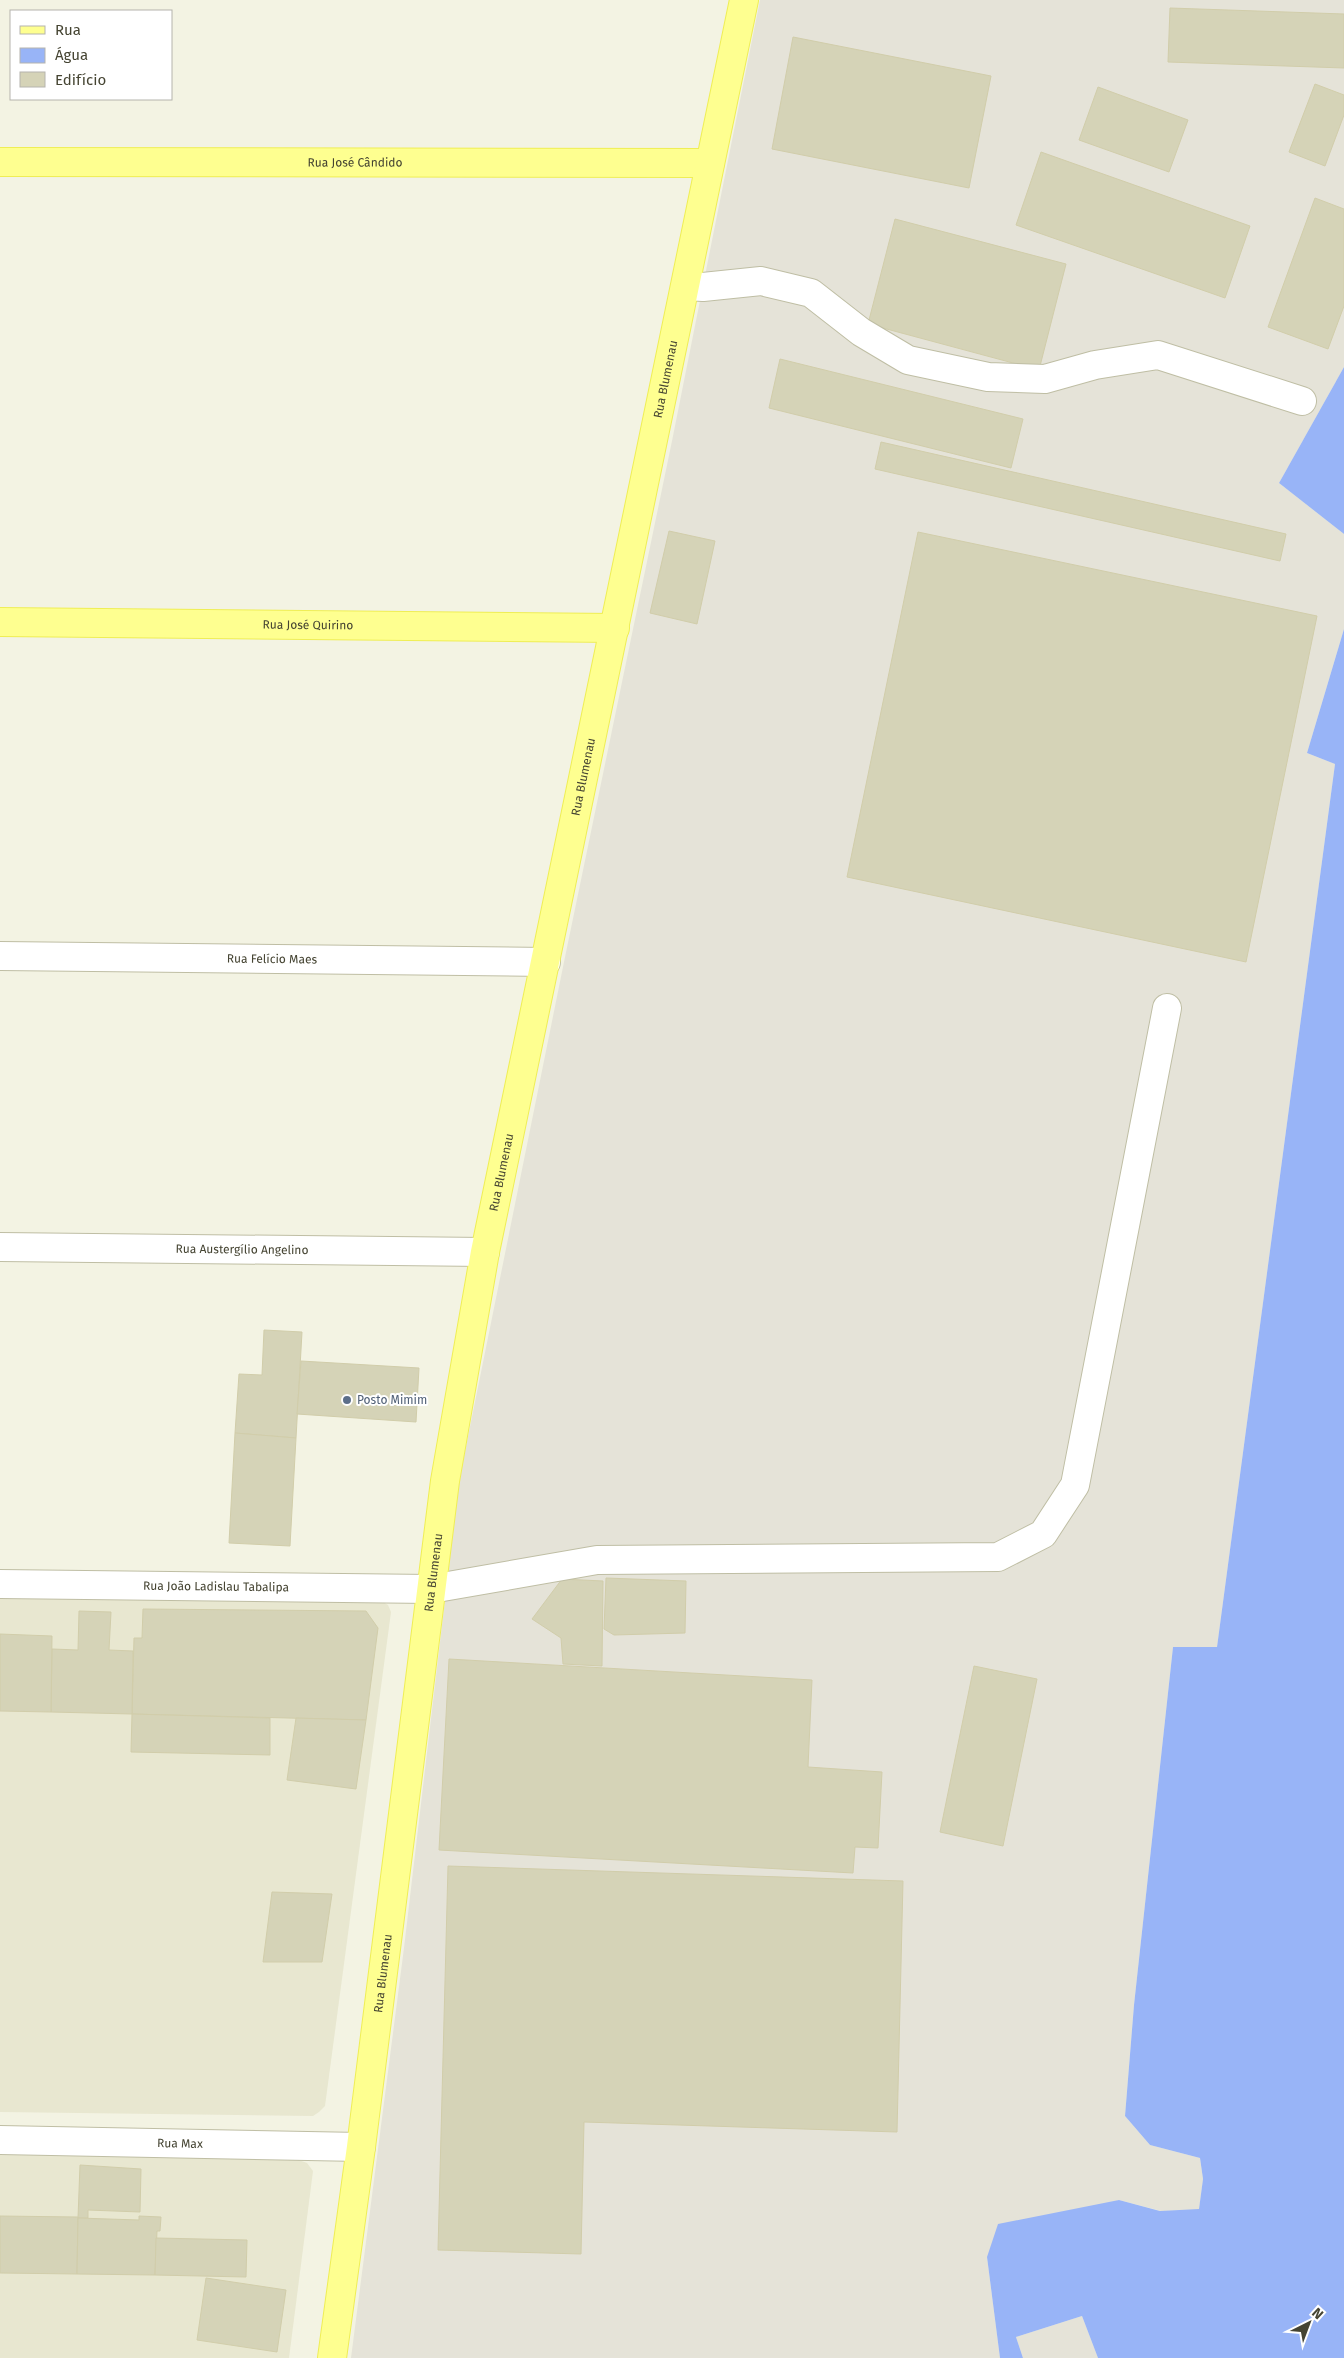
<svg xmlns="http://www.w3.org/2000/svg" width="1344" height="2358" font-family="'Fira Sans',sans-serif">
	<style>
		.residential { fill: #e8e7d0 }
		.industrial { fill: #e5e3d8 }
		.water { fill: #98b4f7 }
		.building { fill: #d5d3b7; stroke: #d1cdaa }
		.lines { fill: none; stroke-linecap: round; stroke-linejoin: round }
		.minor-casing { stroke: #bfbea4; stroke-width: 30 }
		.major-casing { stroke: #efee55; stroke-width: 30 }
		.minor { stroke: #fff; stroke-width: 28 }
		.major { stroke: #feff90; stroke-width: 28 }
		.service-dot { fill: #5c6f8a; stroke: #fff; stroke-width: 2 }
		.labels { text-anchor: middle; dominant-baseline: central; stroke-width: 4; stroke-linejoin: round; paint-order: stroke }
		.street-label { font-size: 12px; fill: #454432; stroke: #fff }
		.service-label { font-size: 12px; fill: #4e5e75; stroke: #fff; text-anchor: start }
	</style>
	<rect width="100%" height="100%" fill="#f3f3e3"/>
	<g class="residential">
		<path d="M0,1596L378,1599L388,1605L391,1612L325,2106L319,2112L313,2116L0,2112Z"/>
		<path d="M0,2153L296,2159L307,2163L313,2171L289,2358H0Z"/>
	</g>
	<g class="industrial">
		<path d="M760,0H1344V367L1279,483L1344,534V629L1307,753L1335,764L1217,1647H1173L1134,2005L1125,2116L1150,2145L1200,2158L1203,2179L1199,2210L1161,2211L1119,2200L987,2257L1000,2358H351L404,1948L459,1481L564,962L672,441Z"/>
		<path d="M1082,2316L1098,2358H1023L1016,2337Z"/>
	</g>
	<g class="water">
		<path d="M1344,367V534L1279,483Z"/>
		<path d="M1344,629V2358H1098L1082,2316L1016,2337L1023,2358H1000L987,2257L998,2224L1119,2200L1160,2211L1199,2209L1203,2179L1200,2158L1150,2145L1125,2116L1134,2005L1173,1647H1217L1335,764L1307,753Z"/>
	</g>
	<g class="building">
		<path d="M1170,8L1344,14V68L1168,62Z"/>
		<path d="M793,37L991,76L969,188L772,149Z"/>
		<path d="M1315,84L1344,95V115L1325,166L1289,152Z"/>
		<path d="M1098,87L1188,120L1169,172L1079,140Z"/>
		<path d="M1041,152L1250,226L1225,298L1016,225Z"/>
		<path d="M1315,198L1344,209V306L1328,349L1268,327Z"/>
		<path d="M895,219L1066,264L1039,370L868,324Z"/>
		<path d="M780,359L1023,419L1011,468L769,408Z"/>
		<path d="M881,442L1286,534L1280,561L875,469Z"/>
		<path d="M669,531L715,541L697,624L650,613Z"/>
		<path d="M918,532L1317,616L1246,962L847,877Z"/>
		<path d="M264,1330L302,1332L296,1438L235,1433L239,1374L262,1375Z"/>
		<path d="M301,1361L419,1368L416,1422L297,1414Z"/>
		<path d="M235,1433L296,1438L290,1546L229,1543Z"/>
		<path d="M606,1578L686,1581L685,1633L614,1635L604,1629Z"/>
		<path d="M562,1579L603,1581L602,1666L563,1664L561,1638L532,1619Z"/>
		<path d="M143,1609L366,1611L378,1628L366,1720L132,1714L134,1638H142Z"/>
		<path d="M79,1611L111,1612L109,1650L133,1651L132,1714L51,1712L52,1649L78,1650Z"/>
		<path d="M0,1634L52,1636L51,1712L0,1711Z"/>
		<path d="M449,1659L812,1680L808,1767L882,1772L878,1848L855,1847L853,1873L439,1850Z"/>
		<path d="M974,1666L1037,1679L1003,1846L940,1832Z"/>
		<path d="M132,1714L270,1718V1755L131,1752Z"/>
		<path d="M296,1718L366,1720L356,1789L287,1780Z"/>
		<path d="M448,1866L903,1881L897,2132L584,2122L581,2254L438,2250Z"/>
		<path d="M272,1892L332,1894L322,1962H263Z"/>
		<path d="M80,2165L141,2169L140,2212L88,2210V2218H78Z"/>
		<path d="M0,2216L78,2217L77,2274L0,2273Z"/>
		<path d="M139,2216L161,2217L160,2231H157L155,2275L77,2274L78,2218L139,2220Z"/>
		<path d="M156,2238L247,2240L246,2277L155,2275Z"/>
		<path d="M206,2278L286,2290L277,2352L197,2340Z"/>
	</g>
	<g class="lines">
		<g class="minor-casing">
			<g id="minor">
				<path d="M686,286L703,287L761,281L811,293L861,332L908,360L988,377L1045,379L1095,365L1158,355L1302,401"/>
				<path id="s1" d="M0,956L546,962"/>
				<path id="s2" d="M0,1247L485,1252"/>
				<path id="s3" d="M0,1584L431,1589L597,1560L998,1557L1043,1534L1075,1485L1167,1008"/>
				<path id="s4" d="M0,2140L361,2147"/>
			</g>
		</g>
		<g class="major-casing">
			<g id="major">
				<path id="s5" d="M0,162L710,163"/>
				<path id="s6" d="M0,622L615,628"/>
				<path id="s7" d="M332,2358L361,2147L445,1481L485,1252L744,0"/>
			</g>
		</g>
		<use href="#minor" class="minor"/>
		<use href="#major" class="major"/>
	</g>
	<circle class="service-dot" cx="347" cy="1400" r="5"/>
	<g class="labels">
		<g class="street-label">
			<text stroke="none"><textPath href="#s5" startOffset="355">Rua José Cândido</textPath></text>
			<text stroke="none"><textPath href="#s7" startOffset="2008">Rua Blumenau</textPath></text>
			<text stroke="none"><textPath href="#s6" startOffset="308">Rua José Quirino</textPath></text>
			<text stroke="none"><textPath href="#s7" startOffset="1602">Rua Blumenau</textPath></text>
			<text stroke="none"><textPath href="#s1" startOffset="272">Rua Felício Maes</textPath></text>
			<text stroke="none"><textPath href="#s7" startOffset="1198">Rua Blumenau</textPath></text>
			<text stroke="none"><textPath href="#s2" startOffset="242">Rua Austergílio Angelino</textPath></text>
			<text stroke="none"><textPath href="#s7" startOffset="792">Rua Blumenau</textPath></text>
			<text stroke="none"><textPath href="#s3" startOffset="216">Rua João Ladislau Tabalipa</textPath></text>
			<text stroke="none"><textPath href="#s7" startOffset="388">Rua Blumenau</textPath></text>
			<text stroke="none"><textPath href="#s4" startOffset="180">Rua Max</textPath></text>
		</g>
		<g class="service-label">
			<text x="357" y="1400">Posto Mimim</text>
		</g>
	</g>
	<rect x="10" y="10" width="162" height="90" fill="#ffffff" stroke="#b5b4ad"/>
	<rect x="20" y="26" width="25" height="8" fill="#feff90" stroke="#b5b4ad"/>
	<text x="55" y="35" font-size="15" fill="#454432">Rua</text>
	<rect x="20" y="48" width="25" height="15" fill="#98b4f7" stroke="#b5b4ad"/>
	<text x="55" y="60" font-size="15" fill="#454432">Água</text>
	<rect x="20" y="72" width="25" height="15" fill="#d5d3b7" stroke="#b5b4ad"/>
	<text x="55" y="85" font-size="15" fill="#454432">Edifício</text>
	<g transform="translate(1309 2323) rotate(42)" stroke="#ffffff" stroke-width="4" paint-order="stroke">
	<path d="M0-4L9 19L0 12L-9 19Z" fill="#454432"/>
	<text y="-8" font-size="14" font-weight="bold" text-anchor="middle" fill="#454432">N</text>
	</g>
</svg>
